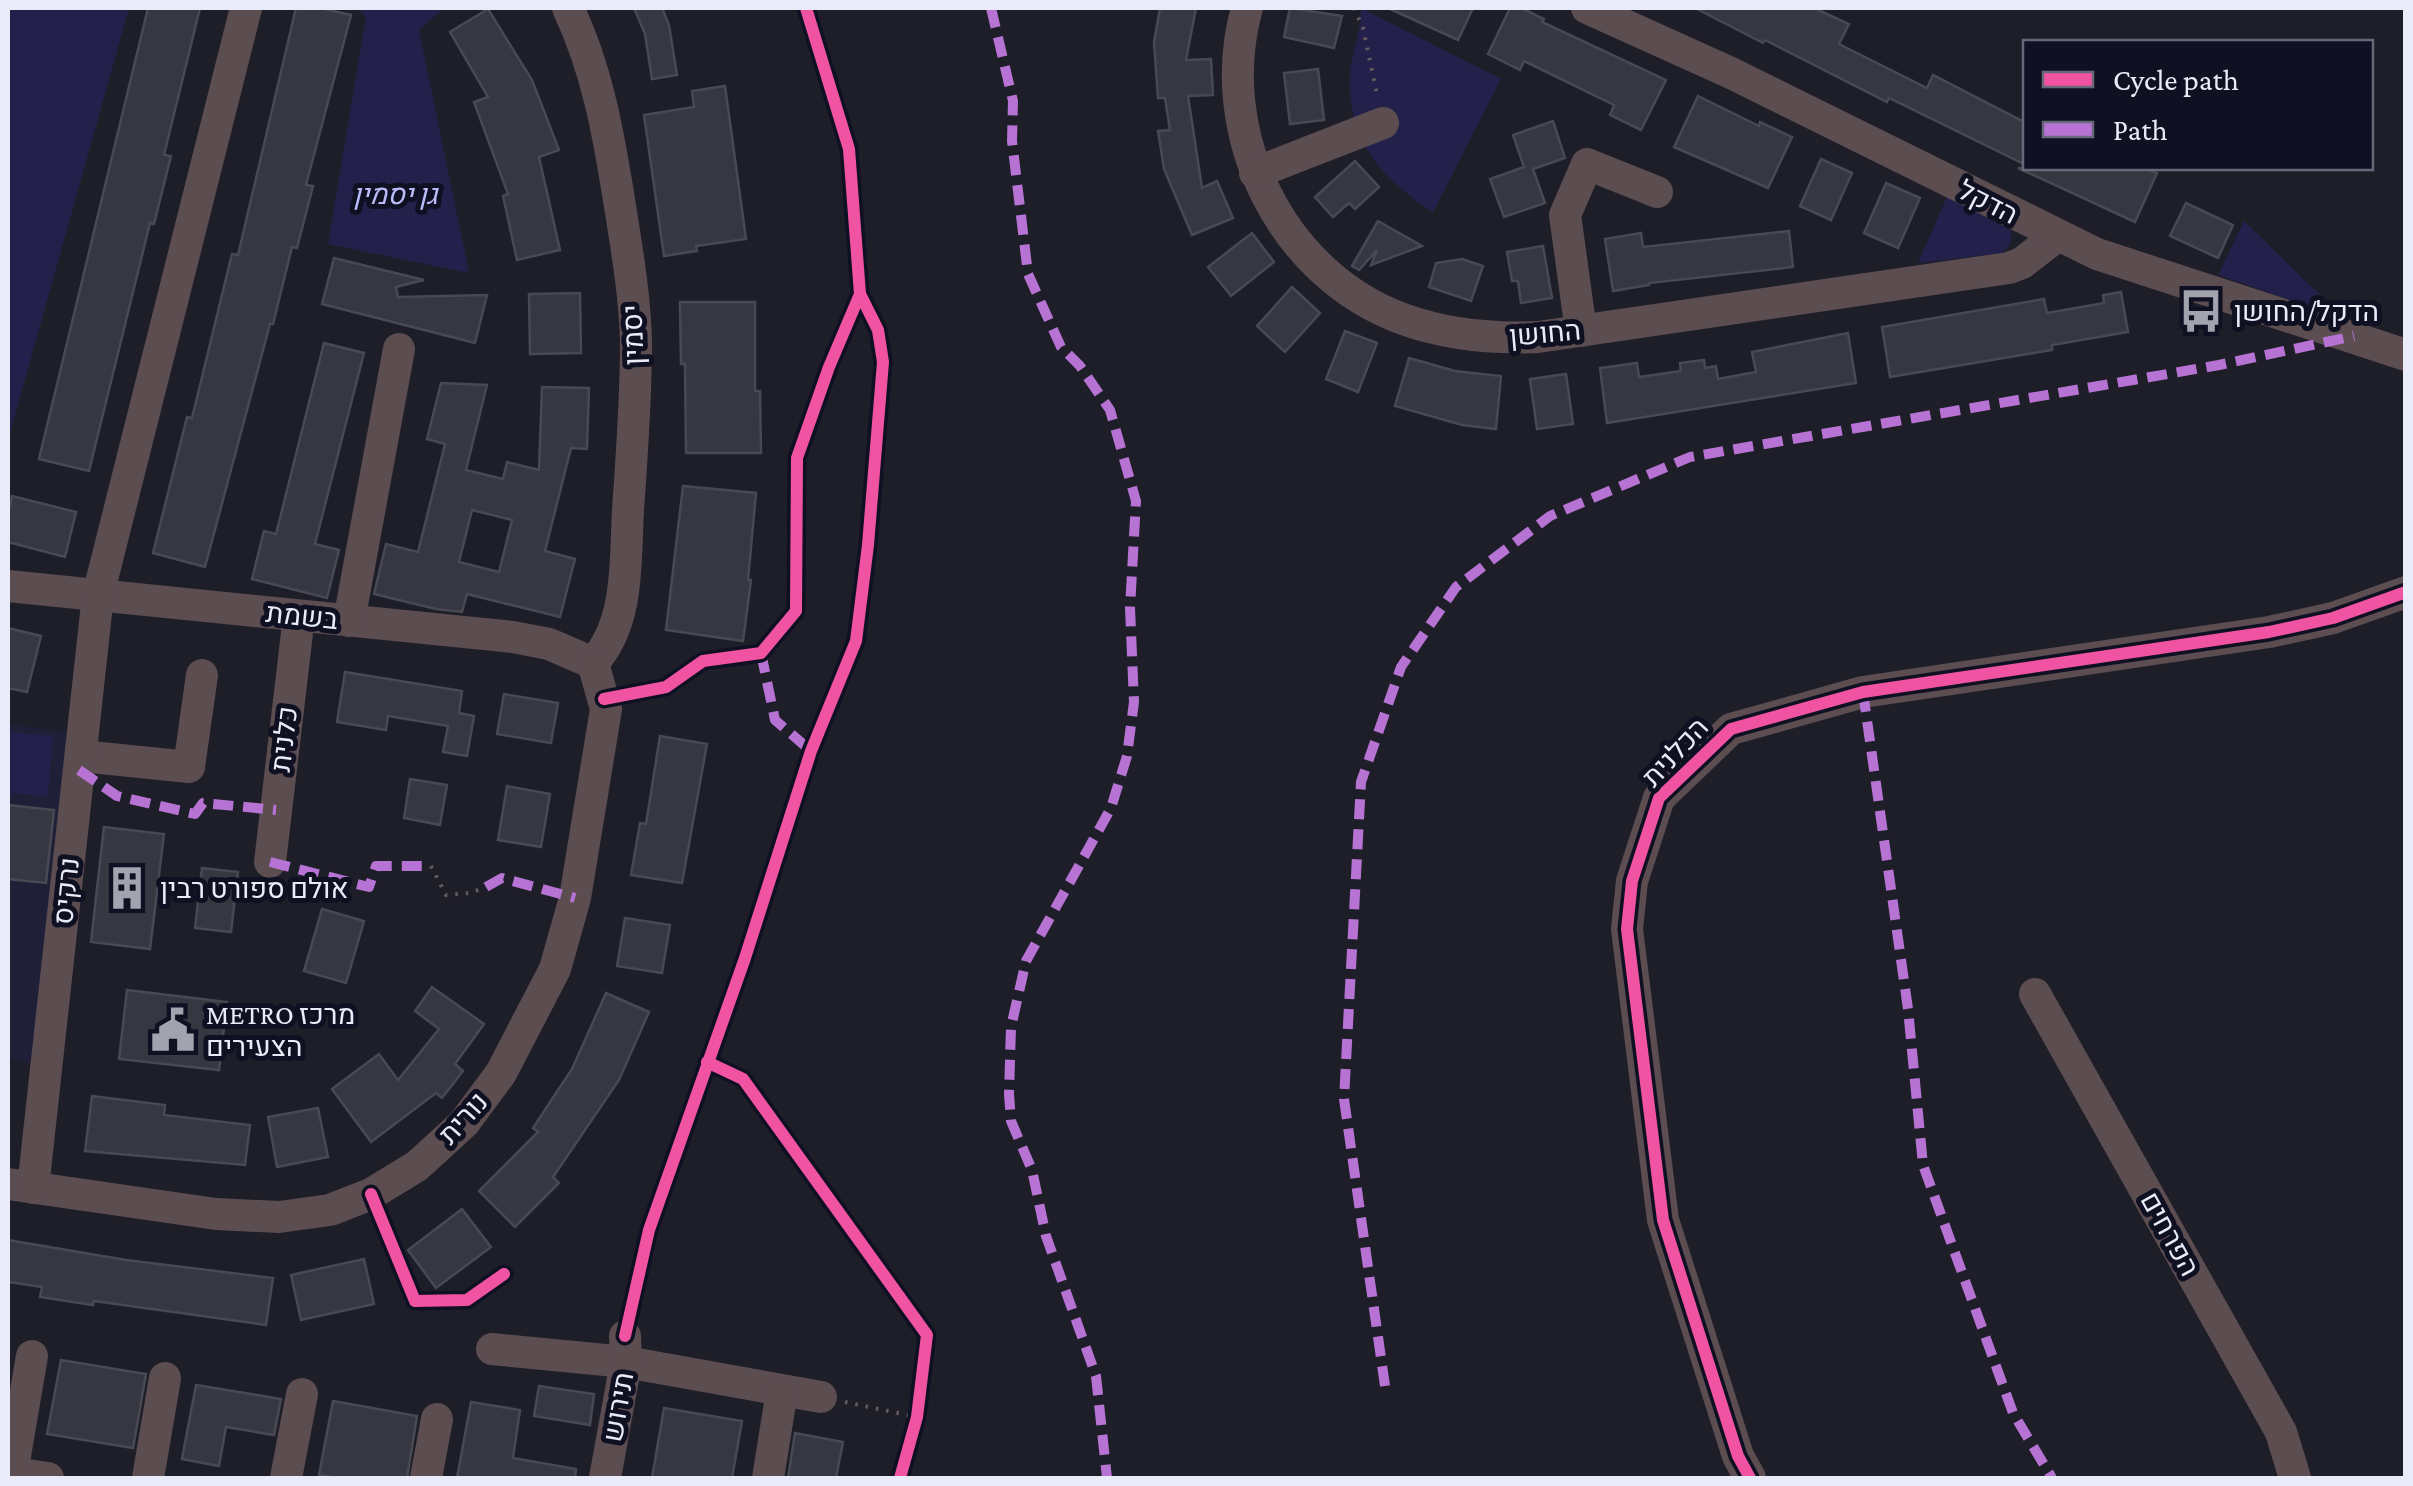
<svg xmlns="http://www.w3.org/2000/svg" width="2413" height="1486" font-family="'Crimson Pro',Heebo,serif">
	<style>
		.built { fill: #1f2038 }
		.green { fill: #23214c }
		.building { fill: #363741; stroke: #484953; stroke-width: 2.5; fill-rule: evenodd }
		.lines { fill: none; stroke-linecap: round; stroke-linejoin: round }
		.path { stroke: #655a5f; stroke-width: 4; stroke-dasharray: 2.5 8; stroke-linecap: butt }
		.minor { stroke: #5c4d51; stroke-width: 32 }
		.quiet { stroke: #b673d3; stroke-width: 10; stroke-dasharray: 20 10; stroke-linecap: butt }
		.cycleway-casing { stroke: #101023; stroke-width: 19 }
		.cycleway { stroke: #f153a3; stroke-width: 12 }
		.labels { text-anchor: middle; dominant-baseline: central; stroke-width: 10; stroke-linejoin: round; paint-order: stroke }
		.park-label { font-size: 28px; font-style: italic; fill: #b9bcf8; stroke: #101023 }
		.street-label { font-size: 28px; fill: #eaebf9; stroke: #101023 }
		.poi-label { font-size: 28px; fill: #eaebf9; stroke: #101023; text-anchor: start }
	</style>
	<rect width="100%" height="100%" fill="#1e1e29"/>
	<path class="built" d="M8,724L70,732L32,1063L8,1060Z"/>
	<g class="green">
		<path d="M8,8H129L8,440Z"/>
		<path d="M358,8H444L419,30L469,273L328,244L366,17Z"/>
		<path d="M1361,8L1501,79L1433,212C1382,178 1348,143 1350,77C1351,54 1362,28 1361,8Z"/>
		<path d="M1947,197L2012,231L2009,246L2002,253L1918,263Z"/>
		<path d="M2244,221L2345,319L2218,275Z"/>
		<path d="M8,732L53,736L48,796L8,793Z"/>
	</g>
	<g class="building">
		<path d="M148,8H200L164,155L171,156L154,224L150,223L89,471L39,459Z"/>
		<path d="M296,8H320L351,15L306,185L313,186L297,248L292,247L273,324H270L205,567L153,553L187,417L192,418L232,254L238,255Z"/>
		<path d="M634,8H662L669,25L677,75L652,79L645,34Z"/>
		<path d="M1160,8H1196L1186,60L1211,59L1213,95L1188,96L1202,188L1217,181L1233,218L1192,235L1164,169L1158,131L1170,130L1165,98H1158L1154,42Z"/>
		<path d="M1290,8L1342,16L1334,48L1284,37Z"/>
		<path d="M1388,8H1473L1458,40Z"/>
		<path d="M1510,8H1521L1544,19L1542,22L1666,80L1641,130L1610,115L1614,105L1524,61L1520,70L1488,54Z"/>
		<path d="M1695,8H1814L1849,24L1839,44L1927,88L1933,75L2026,123V165L1889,98L1887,102L1765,40L1763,43Z"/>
		<path d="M488,9L532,80L559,150L539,157L560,250L517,260L503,196L508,194L474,102L488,97L450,32Z"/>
		<path d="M1318,69L1324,120L1290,124L1284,73Z"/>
		<path d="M725,86L746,239L696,246L697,251L664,256L644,115L694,107L692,91Z"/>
		<path d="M1698,96L1759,126L1760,122L1792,137L1768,188L1674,147Z"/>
		<path d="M1553,121L1565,158L1533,169L1545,203L1504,217L1490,179L1524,167L1513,135Z"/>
		<path d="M1821,159L1852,173L1831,220L1800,206Z"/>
		<path d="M1355,161L1379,187L1355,209L1349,203L1333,217L1315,197Z"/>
		<path d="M2018,168H2144L2157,173L2135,222Z"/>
		<path d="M1886,183L1920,198L1898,248L1864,233Z"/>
		<path d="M2186,203L2233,225L2218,258L2170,236Z"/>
		<path d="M1378,221L1422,246L1371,265L1377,250L1359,270L1352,266Z"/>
		<path d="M1789,231L1793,267L1649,283V285L1613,291L1605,239L1641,233L1643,247Z"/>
		<path d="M1252,233L1274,262L1231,296L1208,267Z"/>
		<path d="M1543,246L1552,298L1521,303L1518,281H1512L1507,252Z"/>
		<path d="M334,258L424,280L396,287L398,297L487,295L475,343L322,304Z"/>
		<path d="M1462,259L1483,266L1471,301L1429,287L1436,263Z"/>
		<path d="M1292,287L1320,313L1285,352L1257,326Z"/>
		<path d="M2121,292L2128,332L2052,345V350L1890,377L1882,327L2044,299L2047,313L2104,303L2103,295Z"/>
		<path d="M580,293L581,353L530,354L529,294Z"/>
		<path d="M680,302H755V391H760L761,453H686L685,364H681Z"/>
		<path d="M1345,331L1377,343L1358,392L1326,379Z"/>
		<path d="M1848,333L1856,383L1607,423L1600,368L1637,363L1639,377L1681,371L1680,363L1704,360L1705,368L1716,366L1718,379L1756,372L1752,352Z"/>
		<path d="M324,343L364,353L315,544L339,550L327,598L252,579L264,531L276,534Z"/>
		<path d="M1409,358L1455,371L1501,376L1496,429L1462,425L1395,406Z"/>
		<path d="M1566,374L1573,424L1537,429L1530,379Z"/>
		<path d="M441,383L487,385L466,470L503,479L507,462L539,470L542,387L589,388L587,449L571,448L545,551L575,559L560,617L467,594L462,612L436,609L374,594L386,544L418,552L445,444L427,439ZM472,510L512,520L499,572L459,562Z"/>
		<path d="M683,486L756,493L748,580H751L743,641L666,630Z"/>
		<path d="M12,496L76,512L65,557L8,542V516Z"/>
		<path d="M8,628L41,636L27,692L8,688Z"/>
		<path d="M345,672L462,691L459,713L474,716L467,756L443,752L448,726L388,716L386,730L337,722Z"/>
		<path d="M504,694L558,703L551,743L497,734Z"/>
		<path d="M660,736L707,744L682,883L631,875L640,823L646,824Z"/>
		<path d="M410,779L447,785L440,825L404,818Z"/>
		<path d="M507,786L550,794L541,847L498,840Z"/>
		<path d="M8,805L54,810L46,883L8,879Z"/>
		<path d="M104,827L164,834L150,949L91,942Z"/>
		<path d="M202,868L238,872L231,932L195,928Z"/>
		<path d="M322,909L364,921L346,983L304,971Z"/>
		<path d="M625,918L670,925L662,973L617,966Z"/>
		<path d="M432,987L484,1024L455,1064L463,1071L442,1098L436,1093L371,1142L332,1089L379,1054L398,1080L439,1029L415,1011Z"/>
		<path d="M127,990L227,1002L219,1070L119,1059Z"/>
		<path d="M606,993L649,1012L619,1080L553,1177L559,1183L515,1227L479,1191L538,1132L533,1128L572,1069Z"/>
		<path d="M92,1096L165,1105L164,1115L250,1125L245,1165L85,1151Z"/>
		<path d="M318,1108L328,1157L277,1167L268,1117Z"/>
		<path d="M462,1209L491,1247L436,1288L408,1250Z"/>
		<path d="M8,1240L126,1260L273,1278L266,1325L94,1301L93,1305L40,1297L42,1287L8,1282Z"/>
		<path d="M364,1259L374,1304L301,1320L291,1275Z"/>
		<path d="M61,1360L146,1374L133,1448L47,1434Z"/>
		<path d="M196,1385L281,1399L274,1435L226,1427L219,1466L182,1459Z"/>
		<path d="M539,1386L594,1394L590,1425L534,1416Z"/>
		<path d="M333,1401L417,1416L407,1478H338L319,1475Z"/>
		<path d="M471,1402L520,1410L513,1458L576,1469L575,1478H457Z"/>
		<path d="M664,1408L742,1421L732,1478H652Z"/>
		<path d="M795,1433L843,1442L836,1478H788Z"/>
	</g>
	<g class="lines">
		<g class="path">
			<path d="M1354,8L1363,28L1378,99"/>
			<path d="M431,866L446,895L470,893L486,887"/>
			<path d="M845,1402L917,1417"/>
		</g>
		<g class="minor">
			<path d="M568,8C598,71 609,137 620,206C627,250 635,297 636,342C636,398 632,455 628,510C625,561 630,623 593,663"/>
			<path d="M1247,8C1212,132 1280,274 1403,319C1447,335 1491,339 1538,337L2009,268L2022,263L2057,236"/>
			<path d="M1587,8L1731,73L2097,254L2406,355"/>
			<path d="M1255,173L1383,123"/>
			<path d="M1581,331L1565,215L1587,164L1657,192"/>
			<path d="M8,586L513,637L549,644L593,663"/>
			<path d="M349,621L399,349"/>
			<path d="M81,756L189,767L202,675"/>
			<path d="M270,862L299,616"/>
			<path d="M2035,994L2281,1432L2295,1478"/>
			<path d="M8,1184L216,1214L279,1217L330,1210L371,1194L417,1166L464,1123L501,1073L555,969L575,898L606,709L593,663"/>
			<path d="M33,1188L98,595L246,8"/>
			<path d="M492,1349L626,1362L821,1397"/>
			<path d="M8,1472L48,1478"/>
			<path d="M12,1473L32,1356"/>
			<path d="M148,1478L165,1378"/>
			<path d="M286,1478L302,1394"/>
			<path d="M426,1478L437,1419"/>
			<path d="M605,1478L626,1362L625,1336"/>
			<path d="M768,1478L782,1391"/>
			<path d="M1750,1478L1738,1456L1663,1220L1627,929L1632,881L1659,798L1731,729L1863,692L2269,632L2333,618L2406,592"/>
		</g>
		<g class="quiet">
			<path d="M991,8L1013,101L1012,141L1028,274L1061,347L1080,366L1110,410L1136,501L1130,608L1134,702L1127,756L1111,808L1026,961L1011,1027L1009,1094L1011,1121L1032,1170L1046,1236L1096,1376L1107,1478"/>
			<path d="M761,653L775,720L811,751"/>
			<path d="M1863,692L1908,1009L1923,1165L2013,1413L2052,1478"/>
			<path d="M79,770L117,796L195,814L203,803L276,810"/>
			<path d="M270,862L369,887L376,866H431"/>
			<path d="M486,887L502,878L575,898"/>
			<path d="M1385,1386L1344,1099L1361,782L1401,667L1456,587L1550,516L1690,457L2219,365L2354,336"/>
		</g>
		<g class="cycleway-casing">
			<g id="cycleway">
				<path d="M604,699L666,687L703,661L761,653L796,611L797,458L829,367L860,294L849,149L806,8"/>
				<path d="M707,1062L743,1079L927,1335L917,1417L900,1478"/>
				<path d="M371,1194L415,1301L467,1300L504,1274"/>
				<path d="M625,1336L649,1230L745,958L811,751L856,641L868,545L883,362L878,330L860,294"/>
				<path d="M1750,1478L1738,1456L1663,1220L1627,929L1632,881L1659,798L1731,729L1863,692L2269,632L2333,618L2406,592"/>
			</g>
		</g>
		<use href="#cycleway" class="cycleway"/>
	</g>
	<defs>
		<g id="bus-bare" transform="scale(3.45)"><path d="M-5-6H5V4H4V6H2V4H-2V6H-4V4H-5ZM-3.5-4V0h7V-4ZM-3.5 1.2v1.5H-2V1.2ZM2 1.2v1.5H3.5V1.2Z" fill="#a3a3b0" stroke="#101023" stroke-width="2.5" paint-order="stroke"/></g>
		<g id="building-bare" transform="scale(3.45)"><path d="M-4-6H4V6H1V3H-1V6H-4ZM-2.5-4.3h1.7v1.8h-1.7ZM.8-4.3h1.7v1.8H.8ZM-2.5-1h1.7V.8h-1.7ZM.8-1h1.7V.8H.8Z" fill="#a3a3b0" stroke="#101023" stroke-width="2.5" paint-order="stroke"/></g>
		<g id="civic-bare" transform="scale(3.45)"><path d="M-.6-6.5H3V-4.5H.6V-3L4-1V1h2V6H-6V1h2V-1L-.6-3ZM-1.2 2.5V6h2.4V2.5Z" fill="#a3a3b0" stroke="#101023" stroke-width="2.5" paint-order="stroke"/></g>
	</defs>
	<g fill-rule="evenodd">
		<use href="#bus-bare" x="2201" y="311"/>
		<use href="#building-bare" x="127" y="888"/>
		<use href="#civic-bare" x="173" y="1030"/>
	</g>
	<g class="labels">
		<g class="park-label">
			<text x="395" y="194">גן יסמין</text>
		</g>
		<g class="street-label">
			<text transform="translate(1988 202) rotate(27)">הדקל</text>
			<text transform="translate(1545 333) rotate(-5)">החושן</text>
			<text transform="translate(633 335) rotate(-92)">יסמין</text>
			<text transform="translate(302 616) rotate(6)">בשמת</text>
			<text transform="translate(284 739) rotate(-83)">כלנית</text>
			<text transform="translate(1675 752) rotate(-47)">הכלנית</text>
			<text transform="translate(66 891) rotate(-84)">נרקיס</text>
			<text transform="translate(463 1118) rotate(-48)">נורית</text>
			<text transform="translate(2170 1234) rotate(61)">הפרחים</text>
			<text transform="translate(618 1407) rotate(-80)">תירוש</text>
		</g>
		<g class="poi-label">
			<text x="2234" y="311">הדקל/החושן</text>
			<text x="160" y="888">אולם ספורט רבין</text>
			<text x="206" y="1014">METRO מרכז<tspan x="206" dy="32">הצעירים</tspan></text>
		</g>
	</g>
	<rect width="2413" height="1486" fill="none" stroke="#eaebf9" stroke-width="20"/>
	<rect x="2023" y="40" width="350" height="130" fill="#101023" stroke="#676879" stroke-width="2.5"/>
	<rect x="2043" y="72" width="50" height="15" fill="#f153a3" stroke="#676879" stroke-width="2.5"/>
	<text x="2113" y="90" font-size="30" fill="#eaebf9">Cycle path</text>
	<rect x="2043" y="122" width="50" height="15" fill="#b673d3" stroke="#676879" stroke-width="2.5"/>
	<text x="2113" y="140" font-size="30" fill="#eaebf9">Path</text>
</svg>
